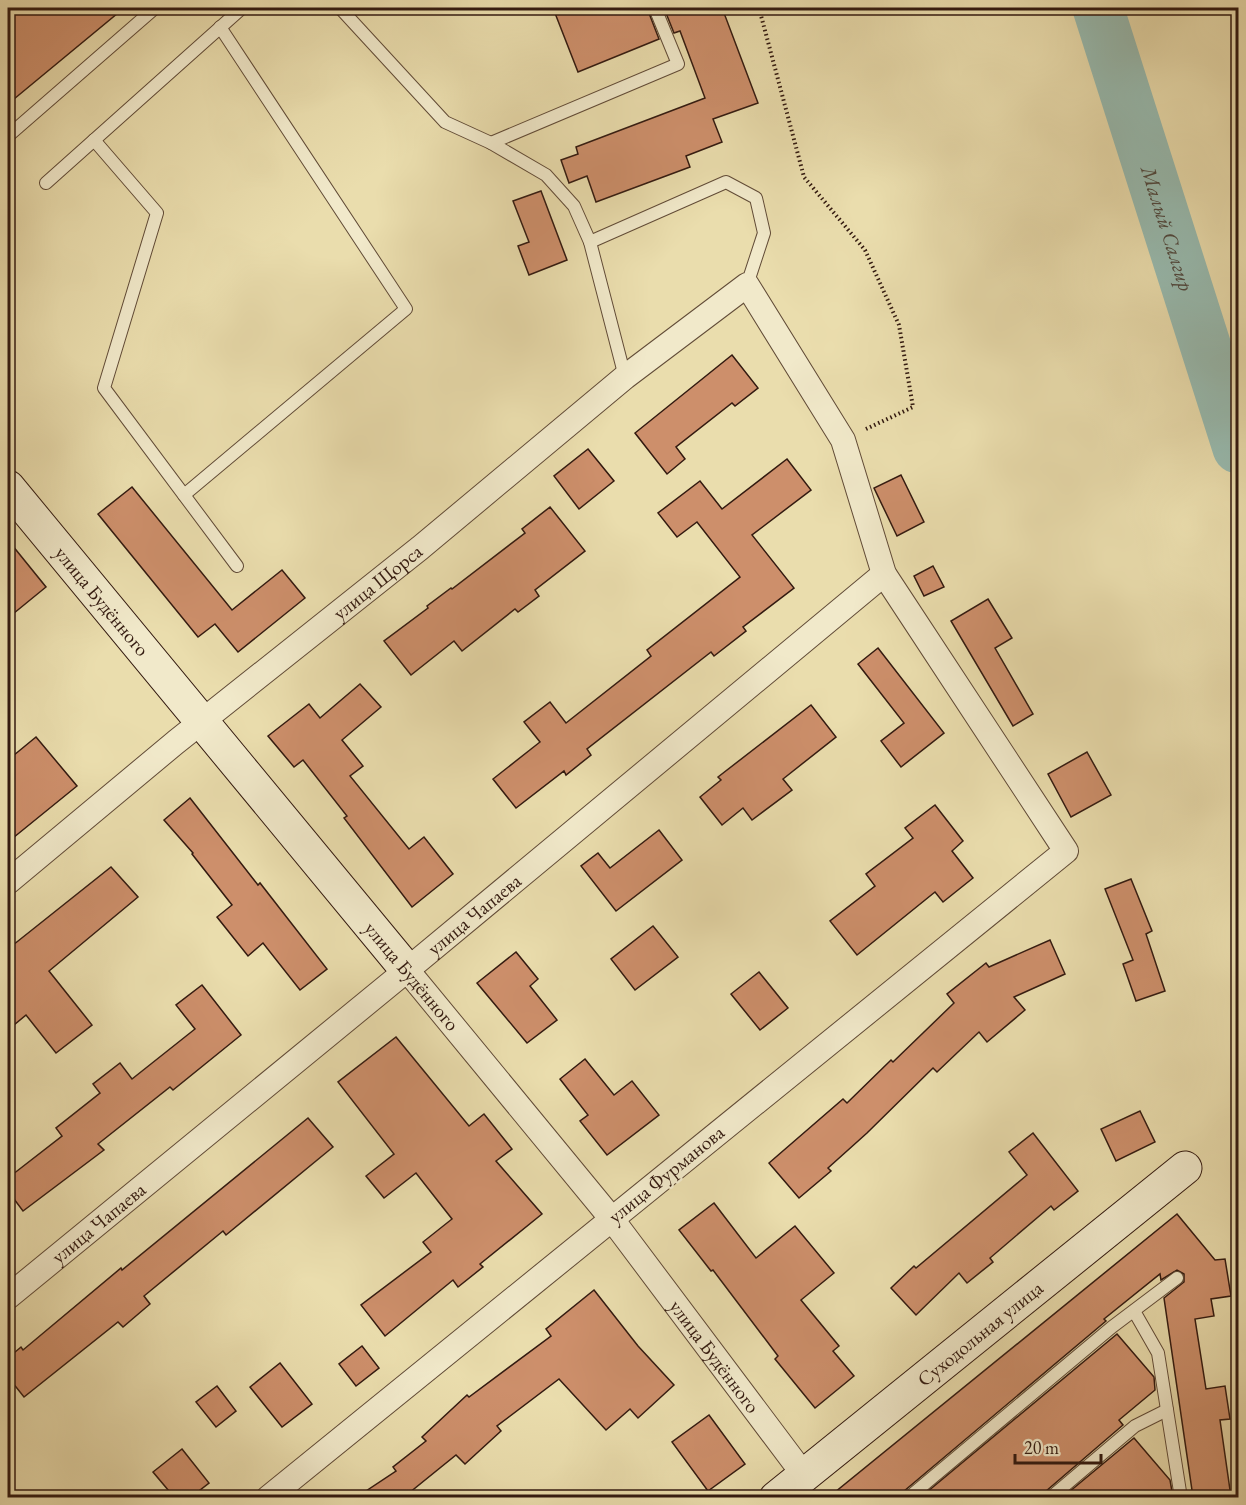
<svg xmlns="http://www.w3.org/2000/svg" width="1246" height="1505" font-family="'EB Garamond',serif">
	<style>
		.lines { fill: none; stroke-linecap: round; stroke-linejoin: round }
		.river { stroke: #98bbb0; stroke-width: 51 }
		.building { fill: #cd8f6b; stroke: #331a10; stroke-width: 1.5 }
		.lane-casing { stroke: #614b37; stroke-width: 14 }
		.street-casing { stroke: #614b37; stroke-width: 26 }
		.secondary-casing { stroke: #331a10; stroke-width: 35 }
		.path { stroke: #331a10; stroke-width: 4; stroke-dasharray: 1.5 3; stroke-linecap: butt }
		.lane { stroke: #f1e9ca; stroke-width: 12 }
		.street { stroke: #f1e9ca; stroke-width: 24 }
		.secondary { stroke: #f1e9ca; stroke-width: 33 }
		.labels { text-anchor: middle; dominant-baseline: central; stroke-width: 4.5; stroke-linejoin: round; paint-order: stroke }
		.street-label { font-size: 20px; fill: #331a10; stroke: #f1e9ca }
		.water-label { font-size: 21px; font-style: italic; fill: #514a40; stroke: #f1e9ca }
	</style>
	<rect width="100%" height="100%" fill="#eaddad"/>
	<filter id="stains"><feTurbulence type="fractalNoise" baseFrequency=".00333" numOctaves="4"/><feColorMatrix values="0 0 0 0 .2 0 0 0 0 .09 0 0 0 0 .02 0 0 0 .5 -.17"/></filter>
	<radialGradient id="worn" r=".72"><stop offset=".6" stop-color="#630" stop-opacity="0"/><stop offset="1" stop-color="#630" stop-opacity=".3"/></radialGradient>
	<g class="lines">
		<path class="river" id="s1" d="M1098,8L1238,448"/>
	</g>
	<g class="building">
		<path d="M8,8H124L8,104Z"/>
		<path d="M553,8H647L659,39L578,72Z"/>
		<path d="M664,8H735L724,13L758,103L713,119L722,142L686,156L690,167L596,202L587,176L569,183L561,160L578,154L576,147L705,98L680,31L674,33Z"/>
		<path d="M541,191L567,260L529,275L518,246L529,242L513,201Z"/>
		<path d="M732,355L758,388L735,406L732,403L676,447L685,459L667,474L635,433Z"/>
		<path d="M588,449L614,481L579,509L554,476Z"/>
		<path d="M787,459L811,490L752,535L794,588L743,627L746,631L714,656L711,652L587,749L591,755L566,775L564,771L516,808L493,779L540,742L524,722L550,702L566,723L651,656L647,650L740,577L697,522L677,537L658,513L700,481L722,509Z"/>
		<path d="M901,475L924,522L897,536L874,488Z"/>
		<path d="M132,487L232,610L282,570L305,598L238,652L215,624L198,637L98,514Z"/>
		<path d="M550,507L585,551L535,590L539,596L518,612L515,609L462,651L454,641L411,675L384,641L428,608L427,606L451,588L452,589L525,533L522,529Z"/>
		<path d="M8,540L46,587L8,618Z"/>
		<path d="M933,566L944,587L924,596L914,576Z"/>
		<path d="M988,599L1012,638L995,648L1033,714L1013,726L951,621Z"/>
		<path d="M878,648L944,733L901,767L881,741L904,723L858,664Z"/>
		<path d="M360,684L381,707L342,740L363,766L350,776L409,849L424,837L453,874L412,907L344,818L347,816L303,760L294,767L268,736L309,704L320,718Z"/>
		<path d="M811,705L836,737L783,779L792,790L752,820L743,808L722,825L700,797L721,780L718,777Z"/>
		<path d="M36,737L77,786L8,842V760Z"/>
		<path d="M1087,752L1111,795L1071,817L1048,774Z"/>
		<path d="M190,798L258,885L260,883L327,969L300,990L263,943L248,956L217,917L232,905L192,854L193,853L164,820Z"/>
		<path d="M935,805L963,841L952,851L973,878L943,902L935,892L857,955L830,921L875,886L866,874L913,838L905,828Z"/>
		<path d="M659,830L682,860L616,911L581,866L598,853L610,868Z"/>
		<path d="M111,867L138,897L49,971L92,1025L56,1053L26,1015L8,1030V949Z"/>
		<path d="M1131,879L1152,931L1146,934L1165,991L1136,1001L1123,964L1133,960L1105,889Z"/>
		<path d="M653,926L678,957L635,990L611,959Z"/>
		<path d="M1050,940L1065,974L1014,997L1025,1010L987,1042L979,1032L937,1072L933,1068L867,1133L828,1168L831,1171L799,1198L769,1163L843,1099L847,1103L891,1060L893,1062L954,1003L947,994L986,963L989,967Z"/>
		<path d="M516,952L538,979L530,986L557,1020L527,1043L477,983Z"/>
		<path d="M759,972L788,1008L760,1030L731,994Z"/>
		<path d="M202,985L241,1035L173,1090L170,1087L98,1144L104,1150L23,1211L8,1191V1178L62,1136L56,1128L100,1093L93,1084L120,1063L132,1079L195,1029L176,1005Z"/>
		<path d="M396,1037L469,1126L484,1114L512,1149L496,1161L542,1214L480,1264L483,1267L458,1287L453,1280L385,1336L361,1305L431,1252L423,1242L452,1219L416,1173L384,1198L366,1176L394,1154L338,1082Z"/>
		<path d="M585,1059L614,1095L632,1081L659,1115L607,1155L580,1121L588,1115L560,1079Z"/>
		<path d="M1140,1111L1155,1142L1116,1161L1101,1129Z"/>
		<path d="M308,1118L333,1147L226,1235L223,1231L144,1296L150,1304L123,1327L118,1322L24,1397L8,1377V1358L21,1347L23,1350L121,1268L122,1270Z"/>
		<path d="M1033,1133L1078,1191L1054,1210L1051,1206L990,1258L993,1262L967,1283L959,1273L916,1315L891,1288L914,1266L916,1268L1027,1175L1009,1152Z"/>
		<path d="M714,1203L756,1258L795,1226L834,1273L801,1300L839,1346L833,1351L854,1376L815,1408L775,1359L778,1356L713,1270L711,1271L679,1230Z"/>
		<path d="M1177,1214L1215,1260L1225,1259L1231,1296L1211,1299L1214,1316L1195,1319L1206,1389L1225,1386L1230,1419L1220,1420L1231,1497H1193L1164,1298L1184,1282V1274L1177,1270L1161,1280L1160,1274L1104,1319L1106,1321L903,1492L900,1497H829Z"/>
		<path d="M594,1290L638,1346L674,1385L638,1418L630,1409L606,1430L559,1379L497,1426L501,1431L465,1464L456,1455L404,1497H357L396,1471L393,1467L426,1441L422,1437L467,1395L469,1397L551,1336L546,1329Z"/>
		<path d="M1117,1334L1154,1377L1155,1390L1119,1420L1123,1425L1045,1492L1042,1497H921Z"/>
		<path d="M362,1346L379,1368L356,1386L339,1364Z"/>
		<path d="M280,1363L312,1404L282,1427L250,1387Z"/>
		<path d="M217,1386L236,1411L216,1427L196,1402Z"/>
		<path d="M709,1415L745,1464L708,1491L672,1442Z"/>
		<path d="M1134,1438L1170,1480L1173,1497H1063Z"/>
		<path d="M182,1449L209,1483L191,1497H174L153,1472Z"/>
	</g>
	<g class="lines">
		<g class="lane-casing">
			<g id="lane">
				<path d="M340,8L445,122L491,143L546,175L574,206L590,242L625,377"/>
				<path d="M8,136L155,8"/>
				<path d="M94,140L157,213L104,388L237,566"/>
				<path d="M491,143L678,64L655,8"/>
				<path d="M46,183L242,8"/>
				<path d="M590,242L726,182L756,198L764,233L747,285"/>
				<path d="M184,495L406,309L220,27"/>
				<path d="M1134,1311L1158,1353L1181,1498"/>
				<path d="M908,1498L1112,1327L1177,1278"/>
				<path d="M1050,1498L1135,1426L1167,1410"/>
			</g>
		</g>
		<g class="street-casing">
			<g id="street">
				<path id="s2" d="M8,882L176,742L420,548L625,377L747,285L843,440L884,574L1066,851L268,1498"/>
				<path id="s3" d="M407,970L611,1218L804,1475"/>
				<path id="s4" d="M8,1297L407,970L884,574"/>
			</g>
		</g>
		<g class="secondary-casing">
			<g id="secondary">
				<path id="s5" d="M8,487L407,970"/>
				<path id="s6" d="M776,1498L1185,1168"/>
			</g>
		</g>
		<path class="path" d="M759,8L804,177L865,250L899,325L913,407L866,429"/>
		<use href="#lane" class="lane"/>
		<use href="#street" class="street"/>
		<use href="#secondary" class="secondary"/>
	</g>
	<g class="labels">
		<g class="street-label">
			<text stroke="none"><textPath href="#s2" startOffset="476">улица Щорса</textPath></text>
			<text stroke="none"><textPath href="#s5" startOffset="148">улица Будённого</textPath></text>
			<text stroke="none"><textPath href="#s4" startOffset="603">улица Чапаева</textPath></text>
			<text transform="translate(412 976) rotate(50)">улица Будённого</text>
			<text transform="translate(666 1174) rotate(-39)">улица Фурманова</text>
			<text stroke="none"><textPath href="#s4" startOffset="117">улица Чапаева</textPath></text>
			<text stroke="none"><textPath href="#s6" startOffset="262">Суходольная улица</textPath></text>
			<text stroke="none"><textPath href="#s3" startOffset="494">улица Будённого</textPath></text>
		</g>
		<g class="water-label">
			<text stroke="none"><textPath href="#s1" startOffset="231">Малый Салгир</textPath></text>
		</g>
	</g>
	<rect width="1246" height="1505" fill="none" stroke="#eaddad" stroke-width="30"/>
	<rect x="9" y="9" width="1228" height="1487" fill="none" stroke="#331a10" stroke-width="3"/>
	<rect x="15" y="15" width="1216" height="1475" fill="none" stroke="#331a10" stroke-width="1.5"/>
	<path d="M1015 1454v9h86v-9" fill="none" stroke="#331a10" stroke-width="3"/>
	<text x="1024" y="1454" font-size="18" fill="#331a10" stroke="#f1e9ca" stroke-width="4.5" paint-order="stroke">20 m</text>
	<rect width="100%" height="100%" filter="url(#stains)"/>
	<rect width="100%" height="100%" fill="url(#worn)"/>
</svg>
